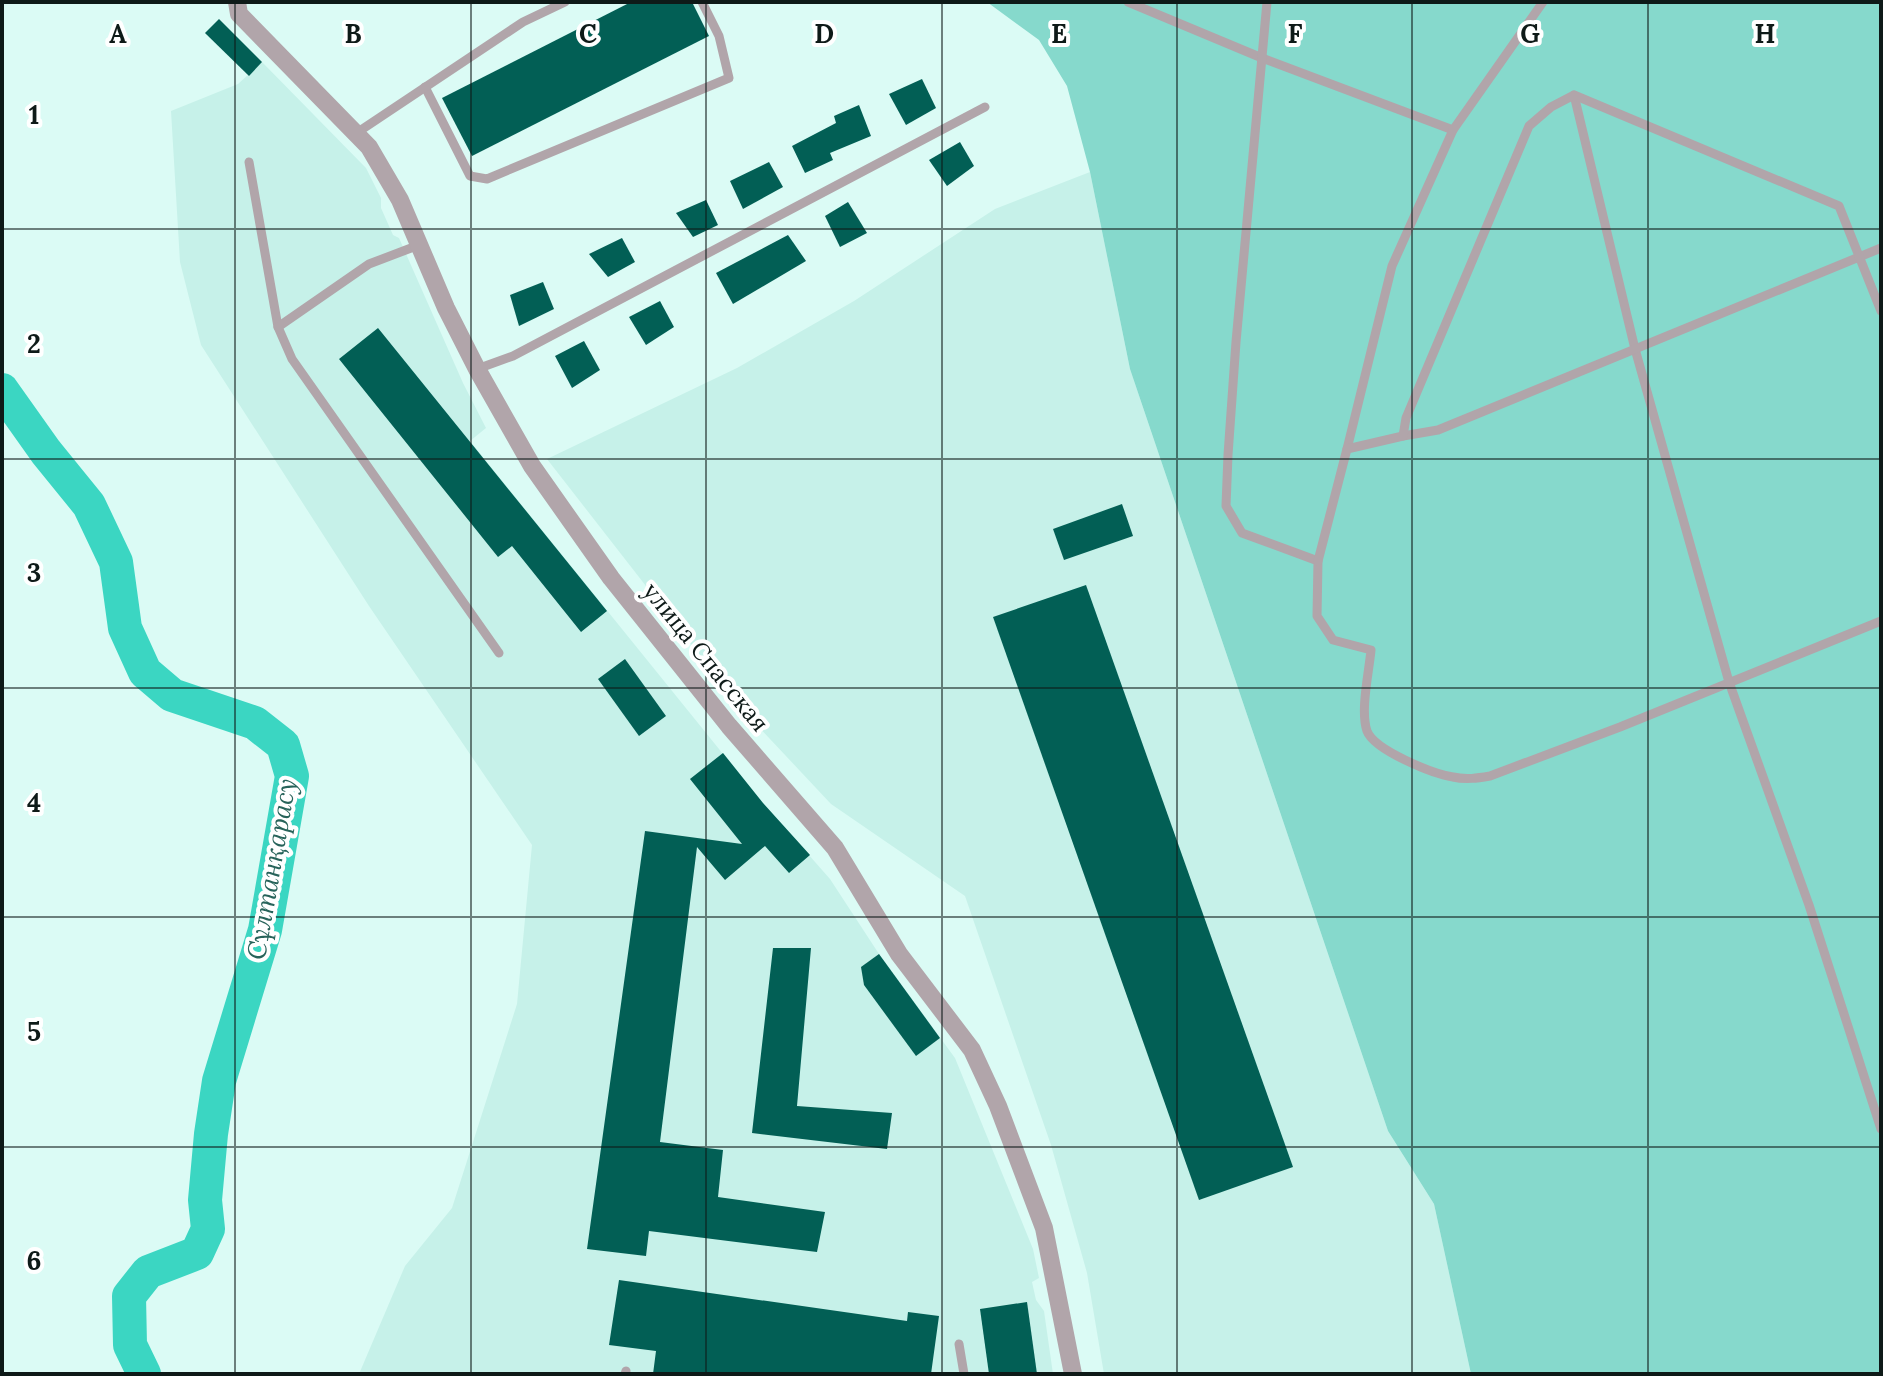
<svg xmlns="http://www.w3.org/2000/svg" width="1883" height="1376" font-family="Lora,serif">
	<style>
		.built { fill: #c6f1e9 }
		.green { fill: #86d9cc }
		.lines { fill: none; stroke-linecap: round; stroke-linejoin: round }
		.river { stroke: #3bd6c2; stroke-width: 34 }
		.building { fill: #025f55 }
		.lane { stroke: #b1a5aa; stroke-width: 9 }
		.street { stroke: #b1a5aa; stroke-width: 18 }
		.grid { fill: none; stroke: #0e1a18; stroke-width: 2; stroke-opacity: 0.55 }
		.labels { text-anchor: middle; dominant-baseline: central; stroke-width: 8; stroke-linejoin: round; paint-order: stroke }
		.street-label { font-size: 24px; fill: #0e1a18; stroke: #fff }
		.water-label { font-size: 26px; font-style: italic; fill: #27635a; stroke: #fff }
		.grid-label { font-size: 26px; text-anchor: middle; font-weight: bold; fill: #0e1a18; stroke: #fff; stroke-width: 8; stroke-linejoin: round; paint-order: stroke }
	</style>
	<rect width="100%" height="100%" fill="#dbfbf5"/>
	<g class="built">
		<path d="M262,62L366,168L381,198V208L393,235L399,238L463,383L486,428L470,441L757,796L830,879L879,954L955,1058L1033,1249L1039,1278L1032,1282L1036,1300L1044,1311L1053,1374H359L405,1266L452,1208L517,1004L532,845L369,606L201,345L180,262L171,111L238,84Z"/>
		<path d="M1090,172L1130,369L1388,1131L1434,1204L1471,1374H1104L1087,1273L1051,1145L965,896L831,804L741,708L547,459L737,368L854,301L995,209Z"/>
	</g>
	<path class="green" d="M987,2H1881V1374H1471L1434,1204L1388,1131L1130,369L1090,172L1067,86L1039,40Z"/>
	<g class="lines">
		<path class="river" d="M2,390L46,452L89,505L116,562L125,628L145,672L172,695L255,723L283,745L292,776L265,930L219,1081L211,1134L205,1200L208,1229L197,1253L148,1272L129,1296L130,1345L144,1374"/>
	</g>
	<g class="building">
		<path d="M631,2H692L709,36L472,156L442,98Z"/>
		<path d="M219,19L262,62L249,76L205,33Z"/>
		<path d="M922,79L936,108L906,125L889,94Z"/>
		<path d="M859,105L871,136L830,153L833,160L805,173L792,146L836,123L834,116Z"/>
		<path d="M960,142L974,166L947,186L929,160Z"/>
		<path d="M769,162L783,187L743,209L730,181Z"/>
		<path d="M706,200L718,225L693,237L676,213Z"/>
		<path d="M848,202L867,233L840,247L825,216Z"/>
		<path d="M788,235L806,261L733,304L716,273Z"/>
		<path d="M622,238L635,262L608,277L589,254Z"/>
		<path d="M543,282L554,309L519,326L510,295Z"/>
		<path d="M660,301L674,327L646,345L629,317Z"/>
		<path d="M378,328L607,611L581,632L512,546L498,557L339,359Z"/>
		<path d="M584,341L600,370L572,388L555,356Z"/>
		<path d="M1122,504L1133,536L1064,560L1053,529Z"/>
		<path d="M1086,585L1293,1167L1199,1200L993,617Z"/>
		<path d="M625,659L666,716L639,736L598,679Z"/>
		<path d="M723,753L763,803L810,855L789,873L765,846L725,880L697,847L660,1142L723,1150L718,1197L825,1212L817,1252L649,1231L646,1256L587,1249L645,831L742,844L690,779Z"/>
		<path d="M773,948H811L797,1106L892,1113L887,1149L752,1133Z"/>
		<path d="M879,954L940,1038L916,1056L864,985L861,967Z"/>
		<path d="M619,1280L907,1321L908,1312L939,1316L931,1374H653L656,1351L609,1345Z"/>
		<path d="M1027,1302L1037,1374H989L980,1309Z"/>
	</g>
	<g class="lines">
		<g class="lane">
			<path d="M1128,2L1262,58L1453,130"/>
			<path d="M1267,2L1236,342L1228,455L1226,506L1242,533L1318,561L1317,616L1333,640L1371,650C1369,672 1360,711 1367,731C1374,750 1433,774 1453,777C1466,780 1478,778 1490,776L1620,727L1881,621"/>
			<path d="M425,87L470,176L487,179L729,78L719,36L702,2"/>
			<path d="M1574,95L1635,349L1729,682L1809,905L1881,1129"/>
			<path d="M355,134L523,22L565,2"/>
			<path d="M249,162L278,327L292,359L499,653"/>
			<path d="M278,327L369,264L419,245"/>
			<path d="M477,369L513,356L985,107"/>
			<path d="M1403,436L1438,430L1881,248"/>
			<path d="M1347,449L1392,266L1453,130L1543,2"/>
			<path d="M1318,561L1347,449L1403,436L1406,418L1529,126L1551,107L1574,95L1839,206L1881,311"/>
			<path d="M959,1344L964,1374"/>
			<path d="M625,1374L626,1371"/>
		</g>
		<path class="street" d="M237,2L239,14L369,147L400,200L446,308L477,369L532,466L611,578L729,726L835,848L899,954L972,1050L998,1106L1044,1228L1073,1374"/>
	</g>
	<path class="grid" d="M235,2V1374M471,2V1374M706,2V1374M942,2V1374M1177,2V1374M1412,2V1374M1648,2V1374M2,229H1881M2,459H1881M2,688H1881M2,917H1881M2,1147H1881"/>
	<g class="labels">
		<g class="street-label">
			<text transform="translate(706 657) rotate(51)">улица Спасская</text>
		</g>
		<g class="water-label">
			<text transform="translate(271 869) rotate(-80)">Сұлтанқарасу</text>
		</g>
	</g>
	<g class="grid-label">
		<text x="118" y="43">A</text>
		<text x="353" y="43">B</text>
		<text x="588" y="43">C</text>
		<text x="824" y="43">D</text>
		<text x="1059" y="43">E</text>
		<text x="1295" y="43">F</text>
		<text x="1530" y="43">G</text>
		<text x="1765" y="43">H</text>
		<text x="34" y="124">1</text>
		<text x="34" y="353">2</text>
		<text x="34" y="582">3</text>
		<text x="34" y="812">4</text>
		<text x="34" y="1041">5</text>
		<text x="34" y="1270">6</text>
	</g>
	<rect width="1883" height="1376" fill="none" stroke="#0e1a18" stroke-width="8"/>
</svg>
